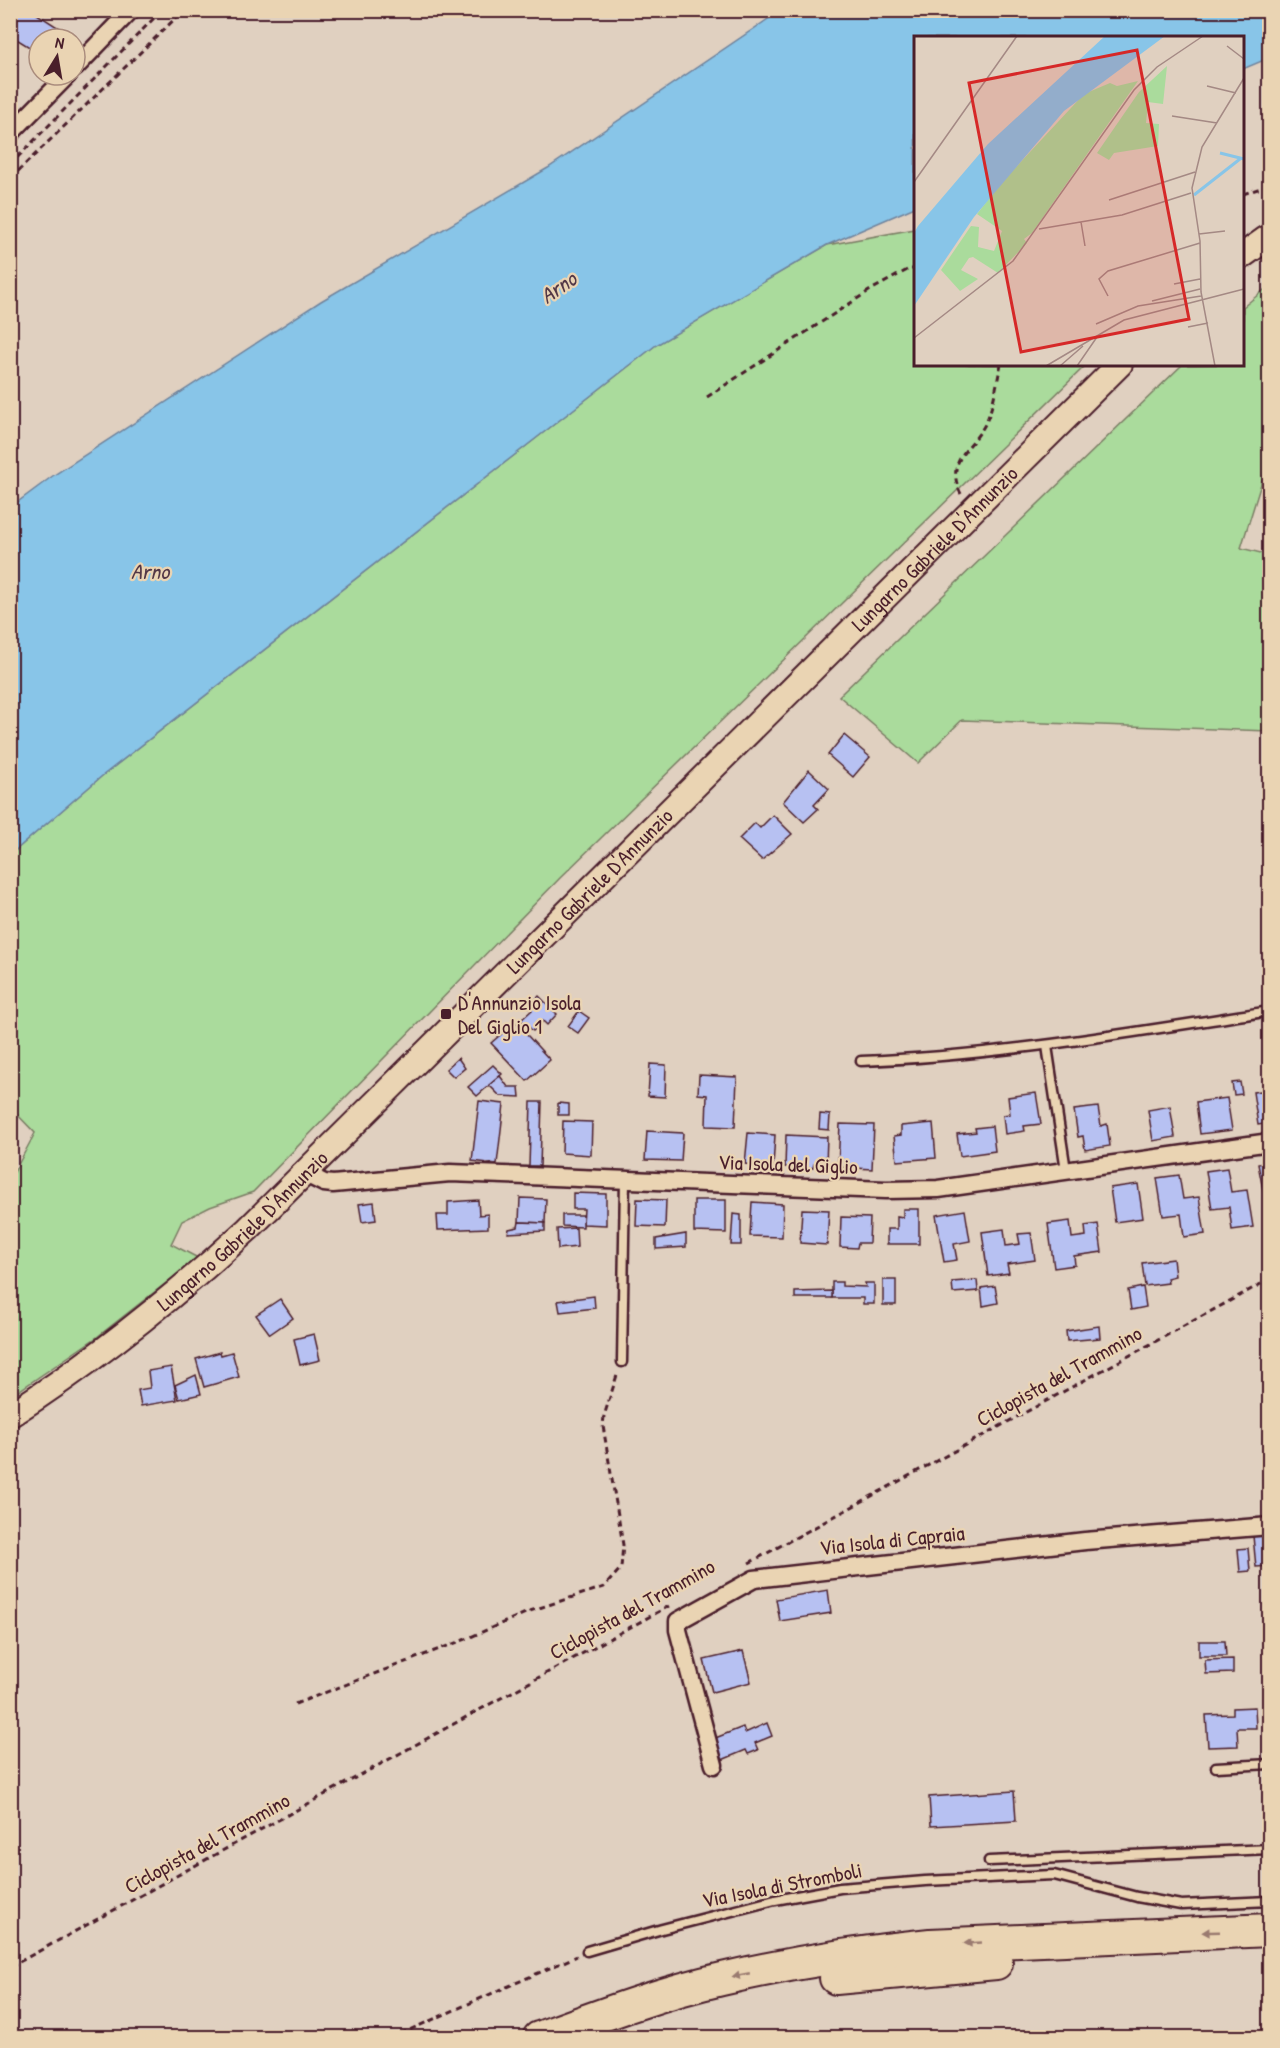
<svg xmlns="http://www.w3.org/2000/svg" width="1280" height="2048" font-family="'Patrick Hand',sans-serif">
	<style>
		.green { fill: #aadb9c; stroke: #7a7d64; stroke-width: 1.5 }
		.water { fill: #88c5e8; stroke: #6f839c; stroke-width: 1.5 }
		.building { fill: #b7c1f2; stroke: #4a1f2b; stroke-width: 1.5 }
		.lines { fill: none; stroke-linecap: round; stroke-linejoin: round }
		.lane-casing { stroke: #4a1f2b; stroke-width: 13 }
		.street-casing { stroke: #4a1f2b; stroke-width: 21 }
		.secondary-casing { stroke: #4a1f2b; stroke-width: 28 }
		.highway-casing { stroke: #4a1f2b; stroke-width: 36 }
		.path { stroke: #4a1f2b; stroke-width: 3; stroke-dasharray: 6 4.5; stroke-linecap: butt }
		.lane { stroke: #ead4b3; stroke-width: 8 }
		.street { stroke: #ead4b3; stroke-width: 16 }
		.secondary { stroke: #ead4b3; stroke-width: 24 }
		.highway { stroke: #ead4b3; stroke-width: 32 }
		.oneway { fill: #9a7a6f }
		.poi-dot { fill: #4a1f2b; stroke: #ead4b3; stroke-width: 2 }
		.labels { text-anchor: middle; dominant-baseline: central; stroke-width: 4.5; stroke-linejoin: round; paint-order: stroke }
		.street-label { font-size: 21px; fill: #4a1f2b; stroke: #ead4b3 }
		.poi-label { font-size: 21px; fill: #4a1f2b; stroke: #ead4b3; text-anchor: start }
		.water-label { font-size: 22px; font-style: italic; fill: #533847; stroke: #ead4b3 }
		.inset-river { fill: none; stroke: #88c5e8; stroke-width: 3 }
		.inset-road { fill: none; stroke: #a48984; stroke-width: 1.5 }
		.view { fill: #d62828; fill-opacity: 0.15; stroke: #d62828; stroke-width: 3 }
		.inset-edge { fill: none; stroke: #4a1f2b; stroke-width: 3 }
	</style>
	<rect width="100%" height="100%" fill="#e0d0c0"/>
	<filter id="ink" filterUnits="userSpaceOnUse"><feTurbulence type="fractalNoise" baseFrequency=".0167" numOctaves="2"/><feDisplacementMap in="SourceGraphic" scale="12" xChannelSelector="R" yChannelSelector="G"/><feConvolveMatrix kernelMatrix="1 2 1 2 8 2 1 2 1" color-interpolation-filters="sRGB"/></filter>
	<g filter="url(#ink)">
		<g class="green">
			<path d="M915,229L916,364L1086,365L560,878L253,1192L210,1207L182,1221L171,1244L198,1258L97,1337L11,1396V1178L35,1133L11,1108V854L102,776L656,345L827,245Z"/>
			<path d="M1269,286V458L1241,548L1269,555V731L962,720L918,763L839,696L1182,365L1242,364L1243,307Z"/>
		</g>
		<path class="water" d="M780,11H1269V58L1243,69L1242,38H916L915,207L827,245L656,345L102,776L11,854V507L54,475L321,301L548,168Z"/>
		<g class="building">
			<path d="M10,10H31L76,39L75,42V39H39V53L10,35Z"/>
			<path d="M844,735L870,757L853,777L828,755Z"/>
			<path d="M809,770L829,789L814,805L818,809L804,822L783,802Z"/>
			<path d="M773,815L792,834L762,860L739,839L755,823L760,828Z"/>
			<path d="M539,996L557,1014L547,1025L543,1021L533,1031L521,1020L532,1010L529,1007Z"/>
			<path d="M579,1011L589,1018L578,1033L568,1026Z"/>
			<path d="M515,1022L550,1060L527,1081L491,1043Z"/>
			<path d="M458,1058L465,1068L454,1077L446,1069Z"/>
			<path d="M650,1064L666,1065L665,1097L648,1096Z"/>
			<path d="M493,1065L502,1074L477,1096L468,1087Z"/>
			<path d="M699,1075L737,1077L735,1127L706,1126L707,1095L698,1094Z"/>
			<path d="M500,1076L508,1087H519L520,1097L500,1096L489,1085Z"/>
			<path d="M1240,1082L1242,1094L1234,1095L1232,1083Z"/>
			<path d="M1270,1090V1123L1258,1125L1253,1092Z"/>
			<path d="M1036,1093L1041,1124L1024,1126L1025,1131L1005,1134L1003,1115L1010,1114L1008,1097Z"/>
			<path d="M1227,1098L1232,1130L1200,1134L1196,1102Z"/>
			<path d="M479,1101L504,1104L497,1164L472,1161Z"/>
			<path d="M531,1102H542L540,1166H529Z"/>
			<path d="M558,1103L569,1104V1115H558Z"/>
			<path d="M1170,1106L1175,1137L1153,1141L1148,1110Z"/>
			<path d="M1098,1107L1101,1126L1107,1124L1110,1146L1085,1150L1083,1136L1078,1137L1074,1110Z"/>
			<path d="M820,1114L830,1115L829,1130L819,1129Z"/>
			<path d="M563,1121L592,1122L591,1155L562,1153Z"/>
			<path d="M933,1123L936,1158L897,1161L894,1136L901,1135V1126Z"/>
			<path d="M840,1124L874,1125L872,1169L838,1167Z"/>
			<path d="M992,1126L995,1151L960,1156L957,1134L976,1132L975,1128Z"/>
			<path d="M647,1131L683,1133L681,1161L645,1160Z"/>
			<path d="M748,1133L775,1135L773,1166L745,1164Z"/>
			<path d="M786,1135L827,1137L826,1164H814L813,1168L785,1167Z"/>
			<path d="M1270,1162V1200H1265L1258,1164Z"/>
			<path d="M1227,1168L1231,1192L1247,1190L1253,1227L1232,1230L1229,1207L1212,1209L1206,1171Z"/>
			<path d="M1179,1175L1183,1199L1199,1197L1205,1234L1184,1237L1181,1214L1163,1216L1157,1178Z"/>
			<path d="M1138,1184L1143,1218L1115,1222L1110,1188Z"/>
			<path d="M573,1193L606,1194V1225L583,1224L584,1209H573Z"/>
			<path d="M520,1198L546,1199L545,1223L519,1222Z"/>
			<path d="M637,1199L666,1200L665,1227L636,1226Z"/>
			<path d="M478,1200L479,1215L488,1214V1228L438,1230L437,1215H448V1202Z"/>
			<path d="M694,1200H726V1233L694,1232Z"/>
			<path d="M374,1202L376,1220L362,1222L359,1204Z"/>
			<path d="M752,1202L783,1204L782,1237L750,1236Z"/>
			<path d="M802,1209L829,1210L827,1245L800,1243Z"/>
			<path d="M903,1209H919V1244H887V1229H897V1216L903,1217Z"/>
			<path d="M965,1210L970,1241L954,1244L957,1260L944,1262L936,1215Z"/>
			<path d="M733,1214L741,1215V1245H731Z"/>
			<path d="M562,1215H583V1227L562,1226Z"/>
			<path d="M841,1217L870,1218L869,1243H858L857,1248L840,1247Z"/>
			<path d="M1070,1221L1072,1238L1086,1236L1085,1226L1098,1224L1102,1252L1074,1256L1075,1265L1054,1268L1048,1224Z"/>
			<path d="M519,1222L545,1223V1231L508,1233L509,1229L518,1227Z"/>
			<path d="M576,1228L577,1247L558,1249L557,1229Z"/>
			<path d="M1004,1229L1006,1246L1020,1244L1018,1234L1031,1233L1035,1260L1007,1264L1009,1273L988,1276L982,1232Z"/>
			<path d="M686,1234V1247L656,1249V1239Z"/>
			<path d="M1173,1259L1175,1276L1167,1278L1168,1283L1145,1286L1142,1263Z"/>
			<rect x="883" y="1280" width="13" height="25"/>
			<path d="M977,1280L978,1291L953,1293L952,1282Z"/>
			<path d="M832,1282H842V1286L866,1287L865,1283H874V1304H863V1298H832Z"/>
			<path d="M995,1286L998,1303L983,1306L981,1288Z"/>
			<path d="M1143,1287L1146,1307L1131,1310L1128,1290Z"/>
			<path d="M832,1291V1298H795V1292Z"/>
			<path d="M594,1296L595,1308L560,1312L558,1301Z"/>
			<path d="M280,1299L293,1318L270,1334L256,1315Z"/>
			<path d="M1099,1326L1100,1338L1067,1341L1066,1331Z"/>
			<path d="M314,1334L320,1360L300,1365L294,1339Z"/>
			<path d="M220,1352L221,1355L232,1352L239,1377L204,1387L196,1359Z"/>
			<path d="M171,1367L177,1400L141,1406L138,1390L150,1388L148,1371Z"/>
			<path d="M196,1375L201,1394L179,1399L175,1385Z"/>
			<path d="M1270,1535V1566L1256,1567L1253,1536Z"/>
			<path d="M1248,1548L1250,1571L1240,1572L1238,1549Z"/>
			<path d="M828,1590L831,1613L780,1621L776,1599Z"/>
			<path d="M1199,1641H1225L1226,1656H1199Z"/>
			<path d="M743,1651L751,1682L712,1692L704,1660Z"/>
			<path d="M1233,1659V1673L1206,1674L1205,1660Z"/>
			<path d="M1255,1707L1256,1728H1237L1238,1746L1208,1747L1206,1715L1233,1714V1708Z"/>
			<path d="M767,1723L772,1736L755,1743L758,1750L748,1754L746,1750L722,1760L713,1739L743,1727L745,1733Z"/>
			<path d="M1014,1791L1016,1821L931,1826L929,1797Z"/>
		</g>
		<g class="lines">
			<g class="lane-casing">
				<g id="lane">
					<path d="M1047,1046L1066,1170"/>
					<path d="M861,1061C999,1056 1134,1032 1270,1011"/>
					<path d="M622,1362L625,1180"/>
					<path d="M1216,1767L1270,1764"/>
					<path d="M989,1861L1270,1849"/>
					<path d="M587,1951L662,1929L775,1900L840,1888L925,1881L1054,1875L1137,1897L1181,1905L1270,1901"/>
				</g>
			</g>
			<g class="street-casing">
				<g id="street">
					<path d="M75,68L131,10"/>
					<path d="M10,134L68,75"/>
					<path d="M306,1174L324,1183L333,1184L450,1173L886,1190L938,1189L1270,1142"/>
					<path d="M714,1765L678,1630V1621L754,1579L1085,1541L1270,1526"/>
				</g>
			</g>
			<g class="secondary-casing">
				<g id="secondary">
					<path d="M1242,256L1270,236"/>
					<path id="s1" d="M10,1415C96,1360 173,1298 248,1229L1120,364"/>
				</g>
			</g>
			<g class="highway-casing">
				<g id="highway">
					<path d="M836,1978L996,1963"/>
					<path d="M539,2038C599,2016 660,1993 722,1979C790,1963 860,1952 930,1945L1270,1930"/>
				</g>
			</g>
			<g class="path">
				<path d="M10,165L162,10"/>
				<path d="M10,179L184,10"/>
				<path d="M1243,194L1270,185"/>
				<path d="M707,397L869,291L909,269H916"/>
				<path d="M961,494C943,458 975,448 987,420C994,403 997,382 1001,364"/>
				<path d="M749,1563L1270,1279"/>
				<path d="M295,1704L466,1639L530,1611L604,1587L621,1568L623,1545L603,1426L604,1416L618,1372"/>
				<path d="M10,1967L669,1606"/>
				<path d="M391,2038L577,1956"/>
			</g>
			<use href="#lane" class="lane"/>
			<use href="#street" class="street"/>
			<use href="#secondary" class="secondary"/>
			<use href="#highway" class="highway"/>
		</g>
		<defs><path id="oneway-solid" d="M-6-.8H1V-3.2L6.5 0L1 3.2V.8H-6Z" transform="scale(1.5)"/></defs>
		<g class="oneway">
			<use href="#oneway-solid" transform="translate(1211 1932) rotate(178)"/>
			<use href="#oneway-solid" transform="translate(973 1943) rotate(177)"/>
			<use href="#oneway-solid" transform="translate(741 1975) rotate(169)"/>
		</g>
	</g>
	<rect class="poi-dot" x="440" y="1008" width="12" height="12" rx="3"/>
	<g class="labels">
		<g class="street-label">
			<text stroke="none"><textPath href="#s1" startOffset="1269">Lungarno Gabriele D'Annunzio</textPath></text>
			<text stroke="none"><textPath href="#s1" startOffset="783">Lungarno Gabriele D'Annunzio</textPath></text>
			<text transform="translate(788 1164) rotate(2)">Via Isola del Giglio</text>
			<text stroke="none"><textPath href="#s1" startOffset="297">Lungarno Gabriele D'Annunzio</textPath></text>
			<text transform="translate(1059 1376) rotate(-29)">Ciclopista del Trammino</text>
			<text transform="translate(892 1540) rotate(-6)">Via Isola di Capraia</text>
			<text transform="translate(632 1609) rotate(-29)">Ciclopista del Trammino</text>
			<text transform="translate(207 1843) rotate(-29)">Ciclopista del Trammino</text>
			<text transform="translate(782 1885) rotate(-11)">Via Isola di Stromboli</text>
		</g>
		<g class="poi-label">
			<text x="458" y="1002">D'Annunzio Isola<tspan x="458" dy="24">Del Giglio 1</tspan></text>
		</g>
		<g class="water-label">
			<text transform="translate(558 287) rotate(-35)">Arno</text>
			<text x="150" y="571">Arno</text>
		</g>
	</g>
	<g transform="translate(914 36)">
		<rect width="330" height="330" fill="#e0d0c0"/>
		<path d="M253,30L249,68L234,66L232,87L245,88L244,110L200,117L195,124L183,117L225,56ZM224,45L118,197L110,203L113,207L84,237L59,221L55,222L47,234L64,243L46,255L27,234L57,190L65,191L64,211L80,215L88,195L63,178L88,146L170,58L196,47L203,50Z" fill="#aadb9c"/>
		<path d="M191,0H251L150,75L60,181L0,270V197L4,190L74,108Z" fill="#88c5e8"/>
		<path class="inset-river" d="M306,117L330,123M280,159L326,123"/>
		<path class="inset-road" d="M313,10L330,23M293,50L322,57M258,80L303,87M0,146L103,0M195,164L281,136M167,186L171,210M125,193L208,179L277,157M285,198L311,195M260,248L286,243M194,260L185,243L194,235L286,207M238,265L286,253M182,288L224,270L287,260M274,291L294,287M0,302L99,225L220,54L243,31L289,0M132,330L210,284L330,253M146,330L169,310M163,330L183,301M301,330L287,256L286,205L278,152L288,111L330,42"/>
		<path class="view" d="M223,14L275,283L107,316L55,47Z"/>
		<rect width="330" height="330" class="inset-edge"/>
	</g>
	<rect width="1280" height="2048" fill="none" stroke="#ead4b3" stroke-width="36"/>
	<rect x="18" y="18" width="1244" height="2012" fill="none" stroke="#4a1f2b" stroke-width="2" filter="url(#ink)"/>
	<g transform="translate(57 57) rotate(11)"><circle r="28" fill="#ead4b3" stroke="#aa8c7d" stroke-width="1.5"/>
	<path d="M0-4.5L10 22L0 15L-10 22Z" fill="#4a1f2b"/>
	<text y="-9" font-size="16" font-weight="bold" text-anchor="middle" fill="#4a1f2b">N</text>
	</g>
</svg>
